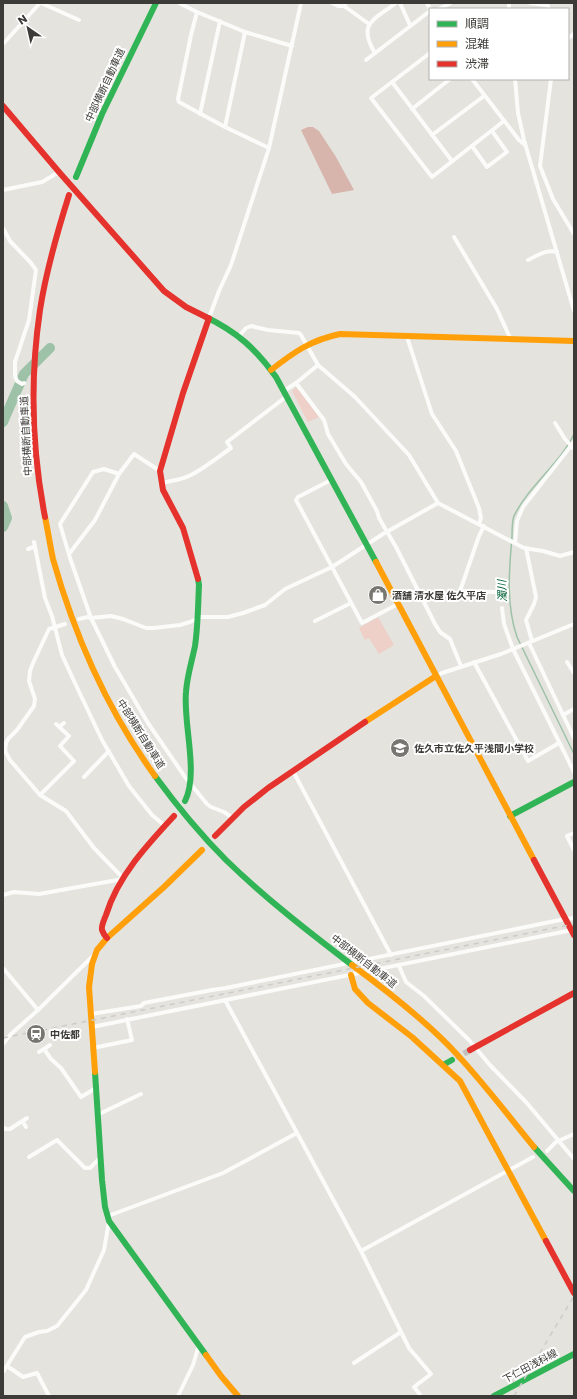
<svg xmlns="http://www.w3.org/2000/svg" width="577" height="1399" font-family="Poppins,'Noto Sans JP',sans-serif">
	<style>
		.green { fill: #eed0c8 }
		.forest { fill: #d7b5ac }
		.lines { fill: none; stroke-linecap: round; stroke-linejoin: round }
		.stream { stroke: #9dc2a8; stroke-width: 1.5 }
		.river { stroke: #9dc2a8; stroke-width: 10 }
		.secondary-tunnel { stroke: #c2c1bc; stroke-width: 6; stroke-dasharray: 6 3; stroke-linecap: butt }
		.street { stroke: #fbfbfa; stroke-width: 4 }
		.fast { stroke: #30b455; stroke-width: 6 }
		.slow { stroke: #ff9f0a; stroke-width: 6 }
		.jam { stroke: #e5322d; stroke-width: 6 }
		.rail { stroke: #ccccca; stroke-width: 1.5; stroke-dasharray: 5 5; stroke-linecap: butt }
		.labels { text-anchor: middle; dominant-baseline: central; stroke-width: 4; stroke-linejoin: round; paint-order: stroke }
		.street-label { font-size: 10px; fill: #3c3b37; stroke: #fff }
		.poi-label { font-size: 10px; font-weight: bold; fill: #3c3b37; stroke: #fff; text-anchor: start }
		.water-label { font-size: 11px; font-style: italic; fill: #046337; stroke: #fff }
	</style>
	<rect width="100%" height="100%" fill="#e4e3dd"/>
	<g class="green">
		<path d="M296,387L319,417L308,422L292,391Z"/>
		<path d="M378,617L394,645L379,654L369,638L365,640L359,628Z"/>
	</g>
	<path class="forest" d="M308,127H313L319,131L336,157L354,190L332,194L301,130Z"/>
	<g class="lines">
		<path class="stream" d="M574,434C560,464 529,485 514,516C512,521 512,530 512,537C509,570 506,605 517,637L574,754"/>
		<g class="river">
			<path d="M3,422L24,374L50,348"/>
			<path d="M3,506L7,518L3,527"/>
		</g>
		<path class="secondary-tunnel" d="M456,1058L470,1050"/>
		<g class="street">
			<path d="M41,3L79,20"/>
			<path d="M179,3L197,12"/>
			<path d="M332,3L338,6H344"/>
			<path d="M346,3L344,6L369,24"/>
			<path d="M400,3L410,25"/>
			<path d="M427,3L430,9"/>
			<path d="M509,3V9"/>
			<path d="M530,3L546,5L548,6V9"/>
			<path d="M439,9L451,3"/>
			<path d="M245,32L292,46"/>
			<path d="M568,38L574,34"/>
			<path d="M3,44L40,3"/>
			<path d="M375,53C357,23 374,20 396,3"/>
			<path d="M430,53L371,98L432,177L504,121"/>
			<path d="M366,60L430,11"/>
			<path d="M472,79L519,140L525,145"/>
			<path d="M515,79L518,113L524,140L574,311"/>
			<path d="M551,79L540,166L553,199L574,234"/>
			<path d="M392,82L452,161"/>
			<path d="M412,109L450,79"/>
			<path d="M200,114L220,21"/>
			<path d="M225,127L245,32L197,12L191,35L178,99L179,102L225,127L269,148"/>
			<path d="M432,135L484,96"/>
			<path d="M472,146L487,167L507,152L492,131"/>
			<path d="M3,190L42,182L59,172"/>
			<path d="M3,228L10,241L31,263L36,270L29,320L15,362V376L17,381L22,384L24,383"/>
			<path d="M454,237L497,309L511,340"/>
			<path d="M528,260C538,255 547,249 557,252"/>
			<path d="M209,318L219,291L231,265L269,148L301,3"/>
			<path d="M239,336L246,328L251,326L268,330L299,333L301,335L318,365L296,383L324,420L328,434L346,464L361,482L377,511L379,518L396,547L435,624L440,632L450,639L461,666"/>
			<path d="M407,337L432,414L456,451L479,508L481,518L479,524"/>
			<path d="M318,365L355,397L409,455L438,503L524,548L543,551L560,556L574,552"/>
			<path d="M284,391L296,383"/>
			<path d="M555,423L565,439L574,449"/>
			<path d="M119,474L104,469L93,472L60,524L70,558L91,618L115,667L148,723L185,777L207,804L211,807L224,812L233,818"/>
			<path d="M331,480L298,497L296,500L362,623L398,604"/>
			<path d="M161,483C171,481 182,480 191,475C205,468 218,457 231,448L227,442L287,396"/>
			<path d="M484,526L479,536L460,591L496,592"/>
			<path d="M34,542L45,598L52,616L62,655L74,681L102,740L129,786L152,815L165,826"/>
			<path d="M515,543L517,521L523,507L574,442"/>
			<path d="M526,548L536,597L534,604L526,620L532,641"/>
			<path d="M28,549L34,547"/>
			<path d="M69,554L95,520L119,474L134,454L160,471"/>
			<path d="M502,608L504,624L513,649L574,772"/>
			<path d="M79,619L88,617L91,618L111,616L123,619L146,628H154L180,625L190,622L200,617H228L243,613L265,605L285,589L332,567L383,534L438,503"/>
			<path d="M315,621L351,603"/>
			<path d="M65,624L49,629L33,663L30,671L29,681L35,699L34,706L17,730L8,739L6,743L5,751L10,760L40,795L66,811L94,848L123,878"/>
			<path d="M529,643L574,738"/>
			<path d="M474,662L528,761L559,743"/>
			<path d="M567,662L574,673"/>
			<path d="M436,676L442,673L501,654L574,624"/>
			<path d="M563,715L574,709"/>
			<path d="M59,727L64,723"/>
			<path d="M293,771L391,955"/>
			<path d="M84,777L109,751"/>
			<path d="M40,795L74,761L60,746L69,736L56,724"/>
			<path d="M574,833L567,836L574,850"/>
			<path d="M3,895L14,892L39,894L123,879"/>
			<path d="M399,966L406,982L424,996L469,1040L489,1064L526,1102L574,1159"/>
			<path d="M3,968L38,1010"/>
			<path d="M225,1000L361,1251L409,1348L431,1374L414,1387L421,1396"/>
			<path d="M91,1014L141,1006L144,1003L212,990L226,988L560,920L574,918"/>
			<path d="M92,1027L572,930"/>
			<path d="M3,1044L11,1034L38,1010L95,954"/>
			<path d="M93,1048L132,1040L127,1019"/>
			<path d="M44,1049L50,1045"/>
			<path d="M39,1052L44,1049L51,1059L61,1068L81,1097L96,1088"/>
			<path d="M97,1115L141,1094"/>
			<path d="M23,1122L26,1127"/>
			<path d="M3,1127L5,1129H10L27,1118"/>
			<path d="M547,1151L556,1142L574,1134"/>
			<path d="M29,1157L57,1140L85,1168H90L100,1158"/>
			<path d="M108,1216L223,1173L297,1133"/>
			<path d="M361,1251L533,1157"/>
			<path d="M354,1363L401,1332"/>
			<path d="M7,1366L23,1377L37,1373L49,1396"/>
			<path d="M3,1372L25,1337L39,1332L47,1331L57,1326L86,1290L104,1250L109,1221"/>
			<path d="M178,1396L193,1365L199,1345"/>
		</g>
		<g class="fast">
			<path d="M76,177L102,114L156,3"/>
			<path d="M206,317C237,332 256,349 276,377L376,562"/>
			<path d="M155,776C177,806 200,834 226,860C265,898 309,932 352,965"/>
			<path d="M185,801C199,773 183,724 186,692C187,676 192,661 195,646C198,626 198,605 199,585L198,579"/>
			<path d="M510,816L574,782"/>
			<path d="M443,1065L452,1060"/>
			<path d="M95,1072L102,1180L105,1207L109,1221L206,1355"/>
			<path d="M534,1147L574,1191"/>
			<path d="M494,1396L574,1354"/>
		</g>
		<g class="slow">
			<path d="M271,370C294,352 311,340 340,334L574,341"/>
			<path d="M45,517C48,531 50,545 53,559C75,637 108,711 155,776"/>
			<path d="M376,562L534,860"/>
			<path d="M365,722L436,676"/>
			<path d="M352,965C386,990 420,1016 450,1047C480,1078 506,1113 534,1147"/>
			<path d="M351,975L355,989L368,1003L412,1037L460,1081L546,1241"/>
			<path d="M95,1072L89,987L92,964L97,950L107,938L164,887L202,850"/>
			<path d="M206,1355L221,1376L238,1396"/>
		</g>
		<g class="jam">
			<path d="M3,106L59,172L164,291L186,307L206,317"/>
			<path d="M45,517C32,450 30,378 40,310C46,271 57,233 69,195"/>
			<path d="M198,579L183,528L163,490L160,471L183,393L209,318"/>
			<path d="M215,836L244,807L268,788L365,722"/>
			<path d="M534,860L574,935"/>
			<path d="M107,938C105,936 103,933 102,930C101,926 104,920 106,915C118,876 147,845 174,816"/>
			<path d="M470,1050L574,993"/>
			<path d="M546,1241L574,1293"/>
		</g>
		<g class="rail">
			<path d="M3,1038L574,924"/>
			<path d="M514,1396L574,1296"/>
		</g>
	</g>
	<defs>
		<g id="shop-disc" transform="scale(1)"><circle r="9.5" fill="#777671" stroke="#fff"/><path d="M-5-2.5h2.3a2.7 3.5 0 0 1 5.4 0H5L5.5 6h-11ZM-1.5-2.5h3a1.5 2.3 0 0 0-3 0Z" fill="#fff"/></g>
		<g id="school-disc" transform="scale(1)"><circle r="9.5" fill="#777671" stroke="#fff"/><path d="M0-5L7-2L0 1L-7-2ZM-4 1L0 2.5L4 1V4Q0 6-4 4Z" fill="#fff"/></g>
		<g id="station-disc" transform="scale(1)"><circle r="9.5" fill="#777671" stroke="#fff"/><path d="M-3-6H3Q5-6 5-4V2Q5 4 3 4L4.5 6H3L1.5 4h-3L-3 6H-4.5L-3 4Q-5 4-5 2V-4Q-5-6-3-6ZM-3.5-4v3h7v-3ZM-3.5 1v1.5H-2V1ZM2 1v1.5H3.5V1Z" fill="#fff"/></g>
	</defs>
	<g fill-rule="evenodd">
		<use href="#shop-disc" x="378" y="595"/>
		<use href="#school-disc" x="400" y="748"/>
		<use href="#station-disc" x="36" y="1034"/>
	</g>
	<g class="labels">
		<g class="street-label">
			<text transform="translate(105 85) rotate(-65)">中部横断自動車道</text>
			<text transform="translate(26 436) rotate(-93)">中部横断自動車道</text>
			<text transform="translate(141 734) rotate(58)">中部横断自動車道</text>
			<text transform="translate(364 961) rotate(38)">中部横断自動車道</text>
			<text transform="translate(530 1366) rotate(-28)">下仁田浅科線</text>
		</g>
		<g class="poi-label">
			<text x="392" y="595">酒舗 清水屋 佐久平店</text>
			<text x="414" y="748">佐久市立佐久平浅間小学校</text>
			<text x="50" y="1034">中佐都</text>
		</g>
		<g class="water-label">
			<text transform="translate(502 591) rotate(-92)">濁川</text>
		</g>
	</g>
	<rect width="577" height="1399" fill="none" stroke="#3c3b37" stroke-width="8"/>
	<rect x="429" y="8" width="140" height="72" fill="#ffffff" stroke="#b1b1af"/>
	<rect x="437" y="21" width="20" height="6" fill="#30b455" stroke="#b1b1af"/>
	<text x="465" y="28" font-size="12" fill="#3c3b37">順調</text>
	<rect x="437" y="41" width="20" height="6" fill="#ff9f0a" stroke="#b1b1af"/>
	<text x="465" y="48" font-size="12" fill="#3c3b37">混雑</text>
	<rect x="437" y="61" width="20" height="6" fill="#e5322d" stroke="#b1b1af"/>
	<text x="465" y="68" font-size="12" fill="#3c3b37">渋滞</text>
	<g transform="translate(28 28) rotate(326)" stroke="#ffffff" stroke-width="3" paint-order="stroke">
	<path d="M0-3L7 15L0 10L-7 15Z" fill="#3c3b37"/>
	<text y="-6" font-size="11" font-weight="bold" text-anchor="middle" fill="#3c3b37">N</text>
	</g>
</svg>
